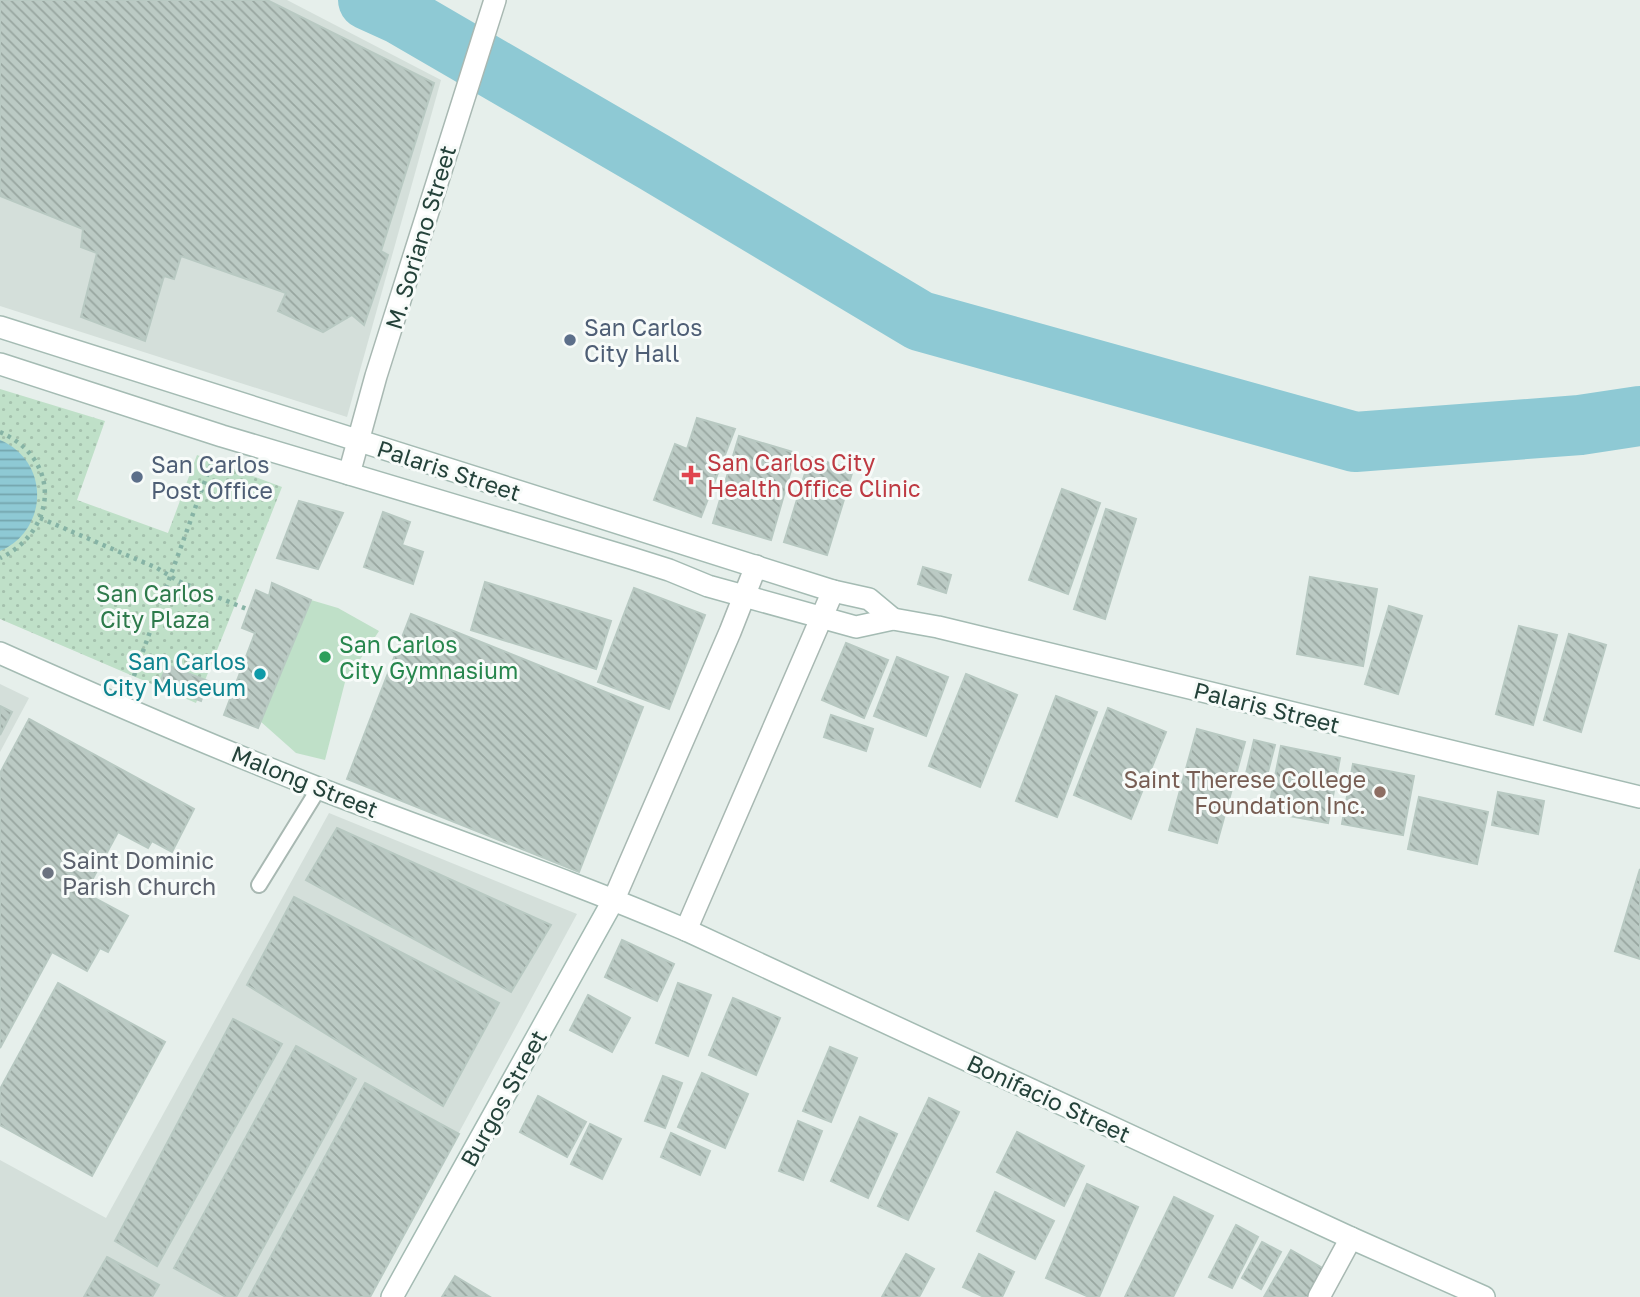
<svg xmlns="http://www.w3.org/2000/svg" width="1640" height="1297" font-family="'Golos Text',sans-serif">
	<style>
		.built { fill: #d4dfda }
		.park { fill: url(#park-dots) }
		.garden { fill: #bfe0c8 }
		.water { fill: url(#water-rules) }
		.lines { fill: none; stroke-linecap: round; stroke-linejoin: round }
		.river { stroke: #8ec9d4; stroke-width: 60 }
		.building { fill: url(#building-back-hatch); stroke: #b8c9c2; stroke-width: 2 }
		.lane-casing { stroke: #a8b8b2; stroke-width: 18 }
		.street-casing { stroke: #a8b8b2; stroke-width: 24 }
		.secondary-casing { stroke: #a4bbb3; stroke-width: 24 }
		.path { stroke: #86b3a5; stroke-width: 4.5; stroke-dasharray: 3.5 5; stroke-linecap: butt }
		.lane { stroke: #fff; stroke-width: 14 }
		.street { stroke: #fff; stroke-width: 21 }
		.secondary { stroke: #fff; stroke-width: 21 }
		.service-dot { fill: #5c6f8a; stroke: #f7fbf9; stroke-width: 2.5 }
		.health-dot { fill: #e0444e; stroke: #f7fbf9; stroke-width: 2.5 }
		.leisure-dot { fill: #2e9e5b; stroke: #f7fbf9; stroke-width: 2.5 }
		.culture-dot { fill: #0f9aa8; stroke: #f7fbf9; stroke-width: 2.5 }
		.education-dot { fill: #8d6e63; stroke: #f7fbf9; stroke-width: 2.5 }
		.worship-dot { fill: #6b7280; stroke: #f7fbf9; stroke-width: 2.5 }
		.labels { text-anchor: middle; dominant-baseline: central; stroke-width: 6; stroke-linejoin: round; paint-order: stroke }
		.street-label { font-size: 23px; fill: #24423a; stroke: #f7fbf9 }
		.service-label { font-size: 23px; fill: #4e5e75; stroke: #f7fbf9; text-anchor: start }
		.health-label { font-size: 23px; fill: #be3a42; stroke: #f7fbf9; text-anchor: start }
		.park-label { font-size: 23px; fill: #2d7a4b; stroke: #f7fbf9 }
		.leisure-label { font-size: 23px; fill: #27864d; stroke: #f7fbf9; text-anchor: start }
		.culture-label { font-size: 23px; fill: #0d838f; stroke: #f7fbf9; text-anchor: end }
		.education-label { font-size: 23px; fill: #785e54; stroke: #f7fbf9; text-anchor: end }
		.worship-label { font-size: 23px; fill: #5b616d; stroke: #f7fbf9; text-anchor: start }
	</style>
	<defs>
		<pattern id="park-dots" width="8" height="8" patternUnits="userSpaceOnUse" patternTransform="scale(1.75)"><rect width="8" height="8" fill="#bfe0c8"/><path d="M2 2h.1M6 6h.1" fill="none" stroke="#a4c1ad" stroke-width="1.8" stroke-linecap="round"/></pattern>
		<pattern id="water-rules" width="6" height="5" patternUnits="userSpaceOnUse" patternTransform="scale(1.75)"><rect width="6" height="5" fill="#8ec9d4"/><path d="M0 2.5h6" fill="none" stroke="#74a5ad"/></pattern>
		<pattern id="building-back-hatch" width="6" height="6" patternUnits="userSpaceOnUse" patternTransform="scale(1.75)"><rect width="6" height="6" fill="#bbcac4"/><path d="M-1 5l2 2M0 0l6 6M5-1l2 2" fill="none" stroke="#98a6a0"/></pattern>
	</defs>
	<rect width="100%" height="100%" fill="#e6efeb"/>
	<g class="built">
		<path d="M0,0H287L441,80L347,417L0,306Z"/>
		<path d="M0,684L29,698L0,752Z"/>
		<path d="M329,813L577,914L370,1297H0V1160L106,1218Z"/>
	</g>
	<path class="park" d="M0,389L105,421L77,500L168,533L197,455L282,487L196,703L0,619Z"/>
	<path class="garden" d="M311,600L338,608L379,631L345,682L325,760L296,753L260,721Z"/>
	<path class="water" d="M0,440C50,461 49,530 0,551Z"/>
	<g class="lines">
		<path class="river" d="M368,0L401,15L654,162L920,321L1355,442L1580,425L1640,416"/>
	</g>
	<g class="building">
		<path d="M0,0H267L434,83L381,251L388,255L364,325L352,315L323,332L278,311L286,293L181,256L174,279L164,276L145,341L81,317L97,253L81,247L83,229L0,196Z"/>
		<path d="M697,418L735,429L701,517L654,500L675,444L687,449Z"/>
		<path d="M739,436L796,453L771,540L713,523Z"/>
		<path d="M810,457L853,470L827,555L784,542Z"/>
		<path d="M1062,489L1100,503L1068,594L1029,580Z"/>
		<path d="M299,501L343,513L318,569L277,558Z"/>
		<path d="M1106,509L1136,519L1105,619L1074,609Z"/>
		<path d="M383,512L410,522L402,545L423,552L413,584L364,567Z"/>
		<path d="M923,567L951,575L946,593L918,584Z"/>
		<path d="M1310,577L1377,589L1363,666L1297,654Z"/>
		<path d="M485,582L611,621L596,669L471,630Z"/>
		<path d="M272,583L311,600L258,728L224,715L255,633L242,628L256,590L269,596Z"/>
		<path d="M634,588L705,615L669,709L598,682Z"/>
		<path d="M1389,606L1422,616L1398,694L1365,684Z"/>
		<path d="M411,614L643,707L579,872L347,779Z"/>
		<path d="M1519,626L1557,635L1533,725L1496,714Z"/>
		<path d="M1569,634L1606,645L1581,732L1544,720Z"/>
		<path d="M846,643L888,660L864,718L822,700Z"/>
		<path d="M897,657L948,677L926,736L874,716Z"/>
		<path d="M167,665L208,681L201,701L159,685Z"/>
		<path d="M966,674L1017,695L980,787L929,766Z"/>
		<path d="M1056,696L1097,712L1057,817L1016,801Z"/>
		<path d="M0,706L12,712L0,735Z"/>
		<path d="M1108,708L1166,732L1131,819L1074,795Z"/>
		<path d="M831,715L873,729L866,751L824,737Z"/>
		<path d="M29,719L194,809L172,852L152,841L148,848L118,832L85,893L128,916L108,952L100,948L87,971L52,952L0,1048V773Z"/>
		<path d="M1197,729L1245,742L1217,843L1169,830Z"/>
		<path d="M1254,740L1275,745L1264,787L1244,782Z"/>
		<path d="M1281,746L1340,758L1328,823L1268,812Z"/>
		<path d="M1353,764L1414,776L1403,835L1342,824Z"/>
		<path d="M1498,792L1544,801L1538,834L1492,825Z"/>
		<path d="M1419,797L1488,812L1477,864L1408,849Z"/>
		<path d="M337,828L551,925L511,992L306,880Z"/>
		<path d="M1640,869V959L1615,951Z"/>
		<path d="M294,897L499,1003L443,1106L247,985Z"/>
		<path d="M622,940L674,964L657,1001L605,977Z"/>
		<path d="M58,983L165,1042L92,1176L0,1125V1089Z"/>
		<path d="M678,983L711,995L688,1056L656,1043Z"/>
		<path d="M588,995L630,1018L612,1052L570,1030Z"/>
		<path d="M733,998L780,1018L756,1075L709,1055Z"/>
		<path d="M233,1019L282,1044L157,1266L115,1241Z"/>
		<path d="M296,1046L356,1079L236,1297H226L174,1268Z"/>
		<path d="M830,1047L857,1058L831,1122L803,1111Z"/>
		<path d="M702,1073L748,1094L725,1148L678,1127Z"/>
		<path d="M663,1076L682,1083L665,1128L645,1121Z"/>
		<path d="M365,1083L459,1134L370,1297H249Z"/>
		<path d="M538,1096L586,1122L567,1157L520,1132Z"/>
		<path d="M929,1098L959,1112L908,1220L878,1206Z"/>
		<path d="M860,1117L897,1134L868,1198L831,1181Z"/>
		<path d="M798,1121L822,1131L803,1180L779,1171Z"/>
		<path d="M590,1124L621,1139L602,1179L571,1164Z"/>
		<path d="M1017,1132L1084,1166L1064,1206L997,1172Z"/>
		<path d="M671,1133L710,1151L700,1175L661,1157Z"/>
		<path d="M1087,1184L1138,1207L1099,1297H1089L1046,1278Z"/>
		<path d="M995,1192L1054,1221L1035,1259L977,1231Z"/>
		<path d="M1174,1197L1213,1216L1173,1297H1125Z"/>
		<path d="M1236,1225L1258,1237L1232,1288L1209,1277Z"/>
		<path d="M1262,1242L1281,1252L1261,1289L1242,1278Z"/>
		<path d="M1291,1250L1324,1269L1309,1297H1264Z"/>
		<path d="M906,1254L934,1269L919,1297H882Z"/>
		<path d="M979,1254L1014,1272L1002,1297H984L963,1287Z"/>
		<path d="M107,1257L159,1285L152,1297H84Z"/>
		<path d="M455,1276L490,1297H442Z"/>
	</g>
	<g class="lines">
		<g class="lane-casing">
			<path id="lane" d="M259,885L319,788"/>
		</g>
		<g class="street-casing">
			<g id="street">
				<path d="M349,474L376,376L495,0"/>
				<path d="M614,899L730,632L756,566"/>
				<path d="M686,930L833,591"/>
				<path d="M1319,1297L1351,1238"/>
			</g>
		</g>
		<g class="secondary-casing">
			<g id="secondary">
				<path d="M0,327L833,591L869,599L893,619"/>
				<path d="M0,364L222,436L631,558L669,570L708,586L856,627L893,619L938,627L1640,797"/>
				<path d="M0,653C105,700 211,746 318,788C441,836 565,878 686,930L1351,1238L1484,1297"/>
				<path d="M392,1297L614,899"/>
			</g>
		</g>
		<g class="path">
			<path d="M0,432C13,438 25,446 34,459C59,496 38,541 0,558"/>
			<path d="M40,518L157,568L178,581L249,610"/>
			<path d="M131,684L213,459"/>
		</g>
		<use href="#lane" class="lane"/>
		<use href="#street" class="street"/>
		<use href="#secondary" class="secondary"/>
	</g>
	<g class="service-dot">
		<circle cx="570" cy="340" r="7"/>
		<circle cx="137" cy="477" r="7"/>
	</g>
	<path class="health-dot" d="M687.5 464.5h7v7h7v7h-7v7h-7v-7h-7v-7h7z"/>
	<circle class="leisure-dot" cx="325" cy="657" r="7"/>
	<circle class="culture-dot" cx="260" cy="674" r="7"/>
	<circle class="education-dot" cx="1380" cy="792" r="7"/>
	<circle class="worship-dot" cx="48" cy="873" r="7"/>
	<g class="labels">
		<g class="street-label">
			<text transform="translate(420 237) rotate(-73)">M. Soriano Street</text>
			<text transform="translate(449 470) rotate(18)">Palaris Street</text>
			<text transform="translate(1267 707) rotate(14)">Palaris Street</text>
			<text transform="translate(305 781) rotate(22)">Malong Street</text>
			<text transform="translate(503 1098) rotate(-61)">Burgos Street</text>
			<text transform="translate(1049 1098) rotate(25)">Bonifacio Street</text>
		</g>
		<g class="service-label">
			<text x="584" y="327">San Carlos<tspan x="584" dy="26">City Hall</tspan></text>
			<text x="151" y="464">San Carlos<tspan x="151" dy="26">Post Office</tspan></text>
		</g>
		<g class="health-label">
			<text x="707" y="462">San Carlos City<tspan x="707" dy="26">Health Office Clinic</tspan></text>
		</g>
		<g class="park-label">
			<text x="155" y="593">San Carlos<tspan x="155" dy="26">City Plaza</tspan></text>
		</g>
		<g class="leisure-label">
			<text x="339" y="644">San Carlos<tspan x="339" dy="26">City Gymnasium</tspan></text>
		</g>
		<g class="culture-label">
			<text x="246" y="661">San Carlos<tspan x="246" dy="26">City Museum</tspan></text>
		</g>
		<g class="education-label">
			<text x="1366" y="779">Saint Therese College<tspan x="1366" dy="26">Foundation Inc.</tspan></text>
		</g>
		<g class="worship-label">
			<text x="62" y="860">Saint Dominic<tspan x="62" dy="26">Parish Church</tspan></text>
		</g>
	</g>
</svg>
